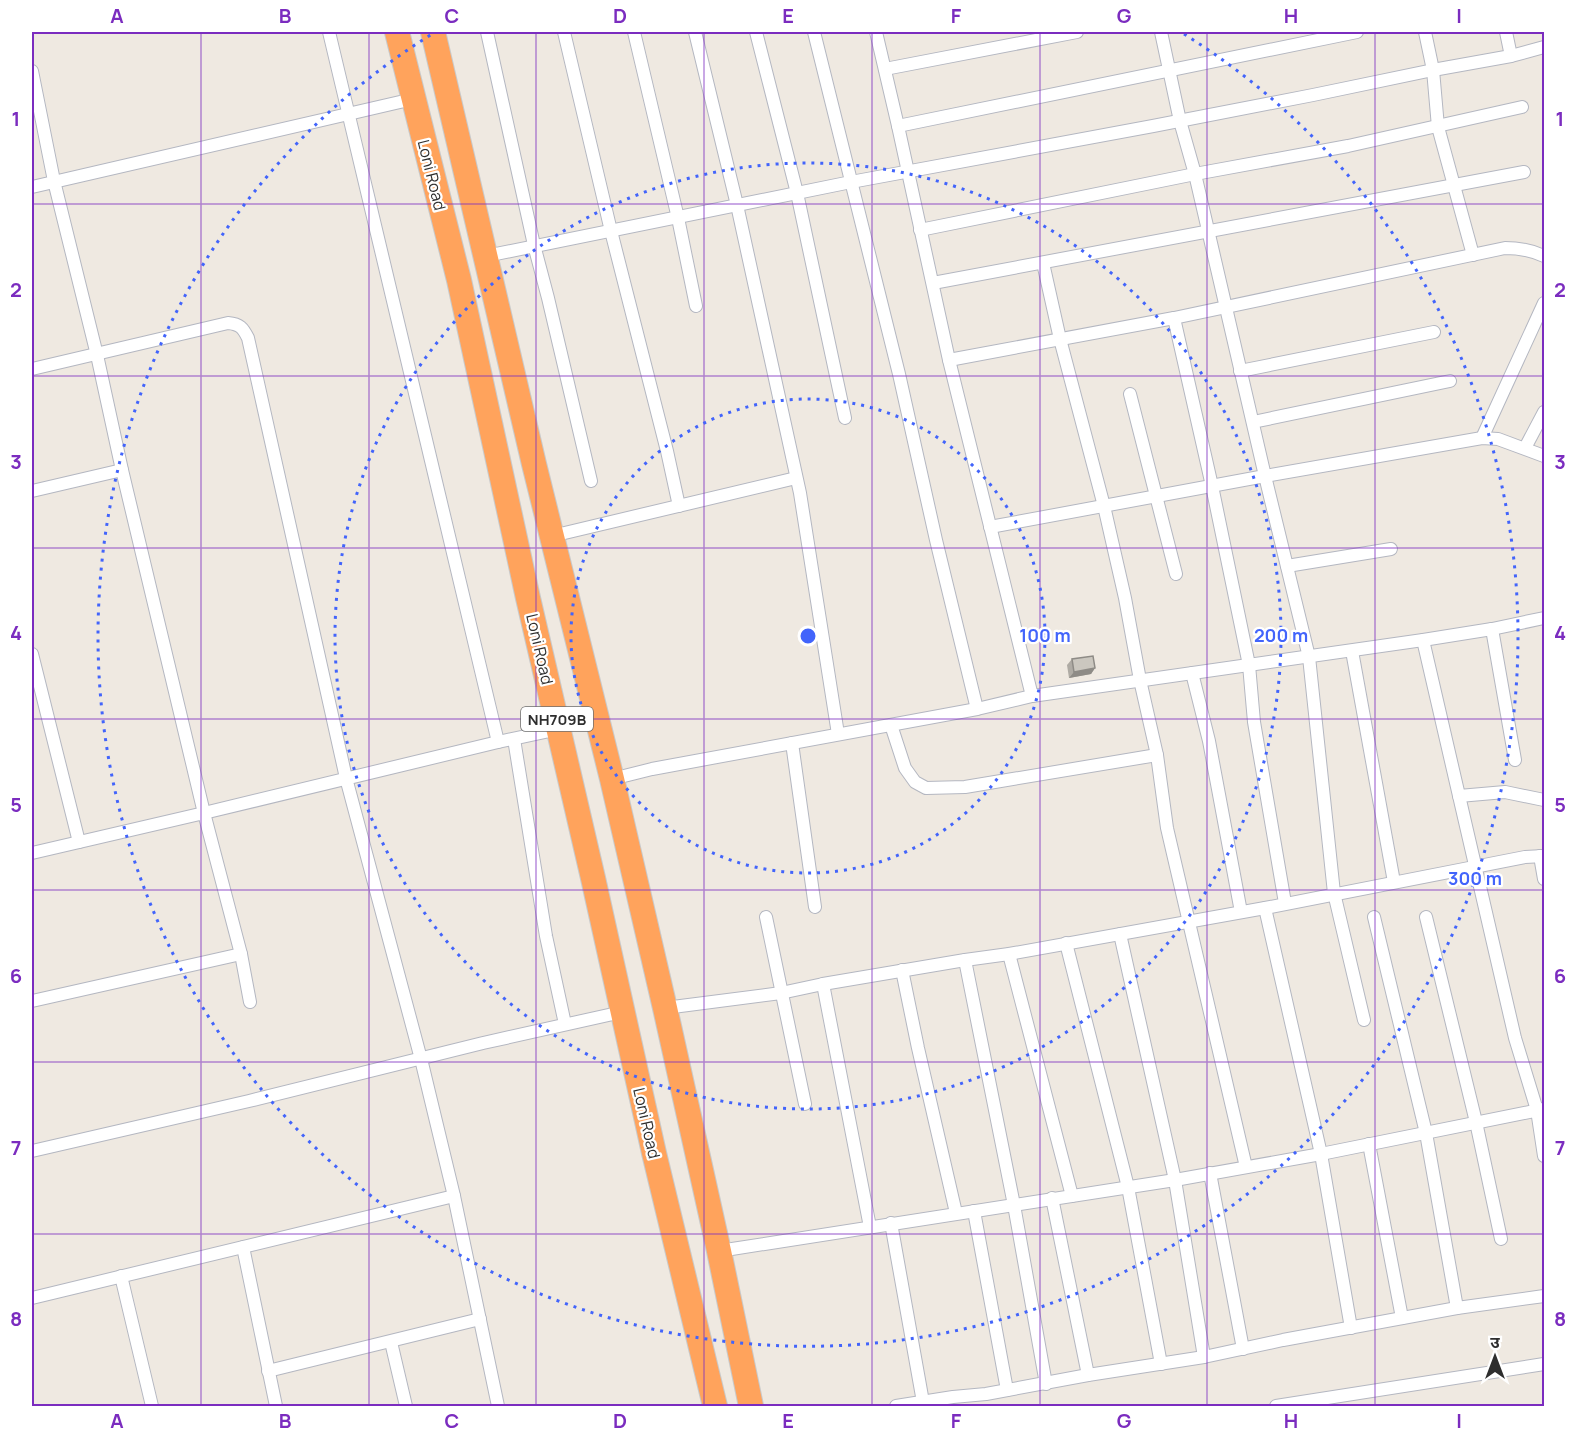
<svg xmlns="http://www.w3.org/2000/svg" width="1576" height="1438" font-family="Manrope,'Noto Sans Devanagari',sans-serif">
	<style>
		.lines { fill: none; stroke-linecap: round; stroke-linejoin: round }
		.street-casing { stroke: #b4b7c1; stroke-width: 14 }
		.highway-casing { stroke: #c9c9c9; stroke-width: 26 }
		.street { stroke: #fff; stroke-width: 12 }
		.highway { stroke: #ffa35c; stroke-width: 24 }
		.wall { fill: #afaba4 }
		.shaded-wall { fill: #8e8b86 }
		.building { fill: #cbc7bf; stroke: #8e8b86; stroke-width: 1.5 }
		.grid { fill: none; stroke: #7b2cbf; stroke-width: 1.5; stroke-opacity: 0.55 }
		.ring { fill: none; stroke: #4264fb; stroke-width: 3; stroke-dasharray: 3 6 }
		.labels { text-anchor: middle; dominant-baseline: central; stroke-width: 4.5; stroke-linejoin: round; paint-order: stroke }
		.shield { fill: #fff; stroke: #6d6d6d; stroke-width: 1.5 }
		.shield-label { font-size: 15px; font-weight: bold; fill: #2e2e2e }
		.street-label { font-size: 16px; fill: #2e2e2e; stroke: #fff }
		.centre { fill: #4264fb; stroke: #fff; stroke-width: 3 }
		.ring-label { font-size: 18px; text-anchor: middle; font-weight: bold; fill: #4264fb; stroke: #fff; stroke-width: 4.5; stroke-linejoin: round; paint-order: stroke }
		.neatline { fill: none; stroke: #7b2cbf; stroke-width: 2 }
		.grid-label { font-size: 20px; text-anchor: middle; font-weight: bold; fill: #7b2cbf }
	</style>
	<rect width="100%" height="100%" fill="#efe9e1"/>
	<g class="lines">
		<g class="street-casing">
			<g id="street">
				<path d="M329,32L498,742"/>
				<path d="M487,32L534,245L548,298L591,481"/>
				<path d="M564,32L611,231L667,451L679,506"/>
				<path d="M634,32L678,218L696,306"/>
				<path d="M695,32L737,205L800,493L838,734"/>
				<path d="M756,32L797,193L845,418"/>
				<path d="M814,32L899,374L936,540L977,709"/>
				<path d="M876,32L898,126L949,360L1032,696"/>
				<path d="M1161,32L1180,121L1195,174L1265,476L1309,657L1334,893L1364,1020"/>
				<path d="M1425,32L1433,70L1438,127L1473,255"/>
				<path d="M1506,32L1511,56"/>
				<path d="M885,69L1077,32"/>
				<path d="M32,71L54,181L97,355L122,470L204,813L241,954L250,1002"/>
				<path d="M898,126L1357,32"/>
				<path d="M32,187L413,99"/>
				<path d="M920,230L1195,174L1348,146L1522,107"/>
				<path d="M486,256L851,182L1153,126L1313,95L1433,70L1511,56L1544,47"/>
				<path d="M1043,263L1060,339L1104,506L1125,598L1140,680L1157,755L1167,828L1246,1167"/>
				<path d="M933,283L1524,172"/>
				<path d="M1174,318L1212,486L1249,665L1254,722L1285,903"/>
				<path d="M949,360L1174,318L1505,248C1520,248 1531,250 1544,256"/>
				<path d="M32,369L228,323C240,324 243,328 248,338L346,778L421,1059L454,1196L498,1406"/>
				<path d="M1240,371L1434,332"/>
				<path d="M1130,394L1176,574"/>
				<path d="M1253,422L1450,381"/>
				<path d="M1482,438L1544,303"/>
				<path d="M1525,448L1544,412"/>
				<path d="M32,491L122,470"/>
				<path d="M990,527L1265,476L1482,438L1498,439L1544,456"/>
				<path d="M552,536L796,478"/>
				<path d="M1287,566L1391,549"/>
				<path d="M1492,629L1515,760"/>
				<path d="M1423,640L1515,1038L1537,1110L1544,1156"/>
				<path d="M1352,651L1394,882"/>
				<path d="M32,654L79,842"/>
				<path d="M1192,673L1209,741L1241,912"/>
				<path d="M891,725L905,768L915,782L926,788L965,787L1157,755"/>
				<path d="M514,739L546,936L565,1024"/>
				<path d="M792,743L815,907"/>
				<path d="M612,779L652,769L977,709L1032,696L1423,640L1492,629L1544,618"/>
				<path d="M1459,796L1505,792L1544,800"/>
				<path d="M32,853L204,813L498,742L559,729"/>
				<path d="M1540,856L1544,879"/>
				<path d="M1265,908L1321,1154L1351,1328"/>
				<path d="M766,917L805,1104"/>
				<path d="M1374,917L1426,1133L1457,1308"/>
				<path d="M1426,917L1476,1122L1501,1239"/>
				<path d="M1120,934L1175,1180L1204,1357"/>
				<path d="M1066,943L1128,1187L1161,1364"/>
				<path d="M1009,954L1072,1196"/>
				<path d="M965,960L1014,1205L1046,1384"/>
				<path d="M902,970L918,1048L956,1213"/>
				<path d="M823,984L870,1227"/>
				<path d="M32,1001L241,954"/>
				<path d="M665,1008L781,993L823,984L965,960L1009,954L1265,908L1525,857L1544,856"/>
				<path d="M1369,1144L1402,1318"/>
				<path d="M32,1151L249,1101L483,1043L622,1012"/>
				<path d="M1210,1173L1243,1349"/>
				<path d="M1052,1198L1088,1375"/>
				<path d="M974,1211L1007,1390"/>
				<path d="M891,1223L923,1402"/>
				<path d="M243,1247L276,1406"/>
				<path d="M719,1251L1175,1180L1321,1154L1544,1109"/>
				<path d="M121,1276L152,1406"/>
				<path d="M32,1298L454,1196"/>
				<path d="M391,1342L406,1406"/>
				<path d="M268,1371L480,1319"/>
				<path d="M896,1406L953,1397L986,1394L1088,1375L1204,1357L1283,1340L1457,1308L1544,1296"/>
				<path d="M1276,1406L1544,1364"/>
			</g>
		</g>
		<g class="highway-casing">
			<g id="highway">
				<path d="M397,32L459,280L528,598L593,878L654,1153L715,1406"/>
				<path d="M433,32L534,464L612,779L665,1008L719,1251L751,1406"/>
			</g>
		</g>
		<use href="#street" class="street"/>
		<use href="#highway" class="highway"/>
	</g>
	<path class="wall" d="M1072,659L1095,668L1091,674L1069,678L1067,665Z"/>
	<path class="shaded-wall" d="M1095,668L1091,674L1069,678L1074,672Z"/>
	<path class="building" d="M1093,656L1095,668L1074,672L1072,659Z"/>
	<path class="grid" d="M201,32V1406M369,32V1406M536,32V1406M704,32V1406M872,32V1406M1040,32V1406M1207,32V1406M1375,32V1406M32,204H1544M32,376H1544M32,548H1544M32,719H1544M32,890H1544M32,1062H1544M32,1234H1544"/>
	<g class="ring">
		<circle cx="808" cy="636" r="237"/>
		<circle cx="808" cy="636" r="473"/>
		<path d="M1184 34A710 710 0 1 1 432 34"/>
	</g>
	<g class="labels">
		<rect class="shield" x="521" y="707" width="72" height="24" rx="4.5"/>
		<g class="shield-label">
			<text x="557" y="719">NH709B</text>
		</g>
		<g class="street-label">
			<text transform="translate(432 175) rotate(76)">Loni Road</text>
			<text transform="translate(540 649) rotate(77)">Loni Road</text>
			<text transform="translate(647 1123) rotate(77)">Loni Road</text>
		</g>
	</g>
	<circle cx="808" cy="636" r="9" class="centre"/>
	<g class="ring-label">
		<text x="1045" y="642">100 m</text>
		<text x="1281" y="642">200 m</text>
		<text x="1475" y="885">300 m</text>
	</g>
	<rect width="1576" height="1438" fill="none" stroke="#ffffff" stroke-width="66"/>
	<g transform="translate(1495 1357)" stroke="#ffffff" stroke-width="4.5" paint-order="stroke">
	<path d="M0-4.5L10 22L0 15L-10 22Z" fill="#2e2e2e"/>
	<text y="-9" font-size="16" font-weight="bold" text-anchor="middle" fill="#2e2e2e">उ</text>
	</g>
	<rect x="33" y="33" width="1510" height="1372" class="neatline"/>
	<g class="grid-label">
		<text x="117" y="23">A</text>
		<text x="285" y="23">B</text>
		<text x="452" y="23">C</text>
		<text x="620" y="23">D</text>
		<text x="788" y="23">E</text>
		<text x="956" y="23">F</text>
		<text x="1124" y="23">G</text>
		<text x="1291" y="23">H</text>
		<text x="1459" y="23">I</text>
		<text x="16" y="126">1</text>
		<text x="1560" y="126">1</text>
		<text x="16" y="297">2</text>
		<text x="1560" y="297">2</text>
		<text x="16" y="469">3</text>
		<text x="1560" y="469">3</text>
		<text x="16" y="640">4</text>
		<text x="1560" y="640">4</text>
		<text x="16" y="812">5</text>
		<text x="1560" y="812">5</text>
		<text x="16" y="983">6</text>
		<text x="1560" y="983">6</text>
		<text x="16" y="1155">7</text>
		<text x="1560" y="1155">7</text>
		<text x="16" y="1326">8</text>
		<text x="1560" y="1326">8</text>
		<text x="117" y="1428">A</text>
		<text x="285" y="1428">B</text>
		<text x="452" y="1428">C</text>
		<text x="620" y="1428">D</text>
		<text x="788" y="1428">E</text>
		<text x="956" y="1428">F</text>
		<text x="1124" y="1428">G</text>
		<text x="1291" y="1428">H</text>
		<text x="1459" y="1428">I</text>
	</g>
</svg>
